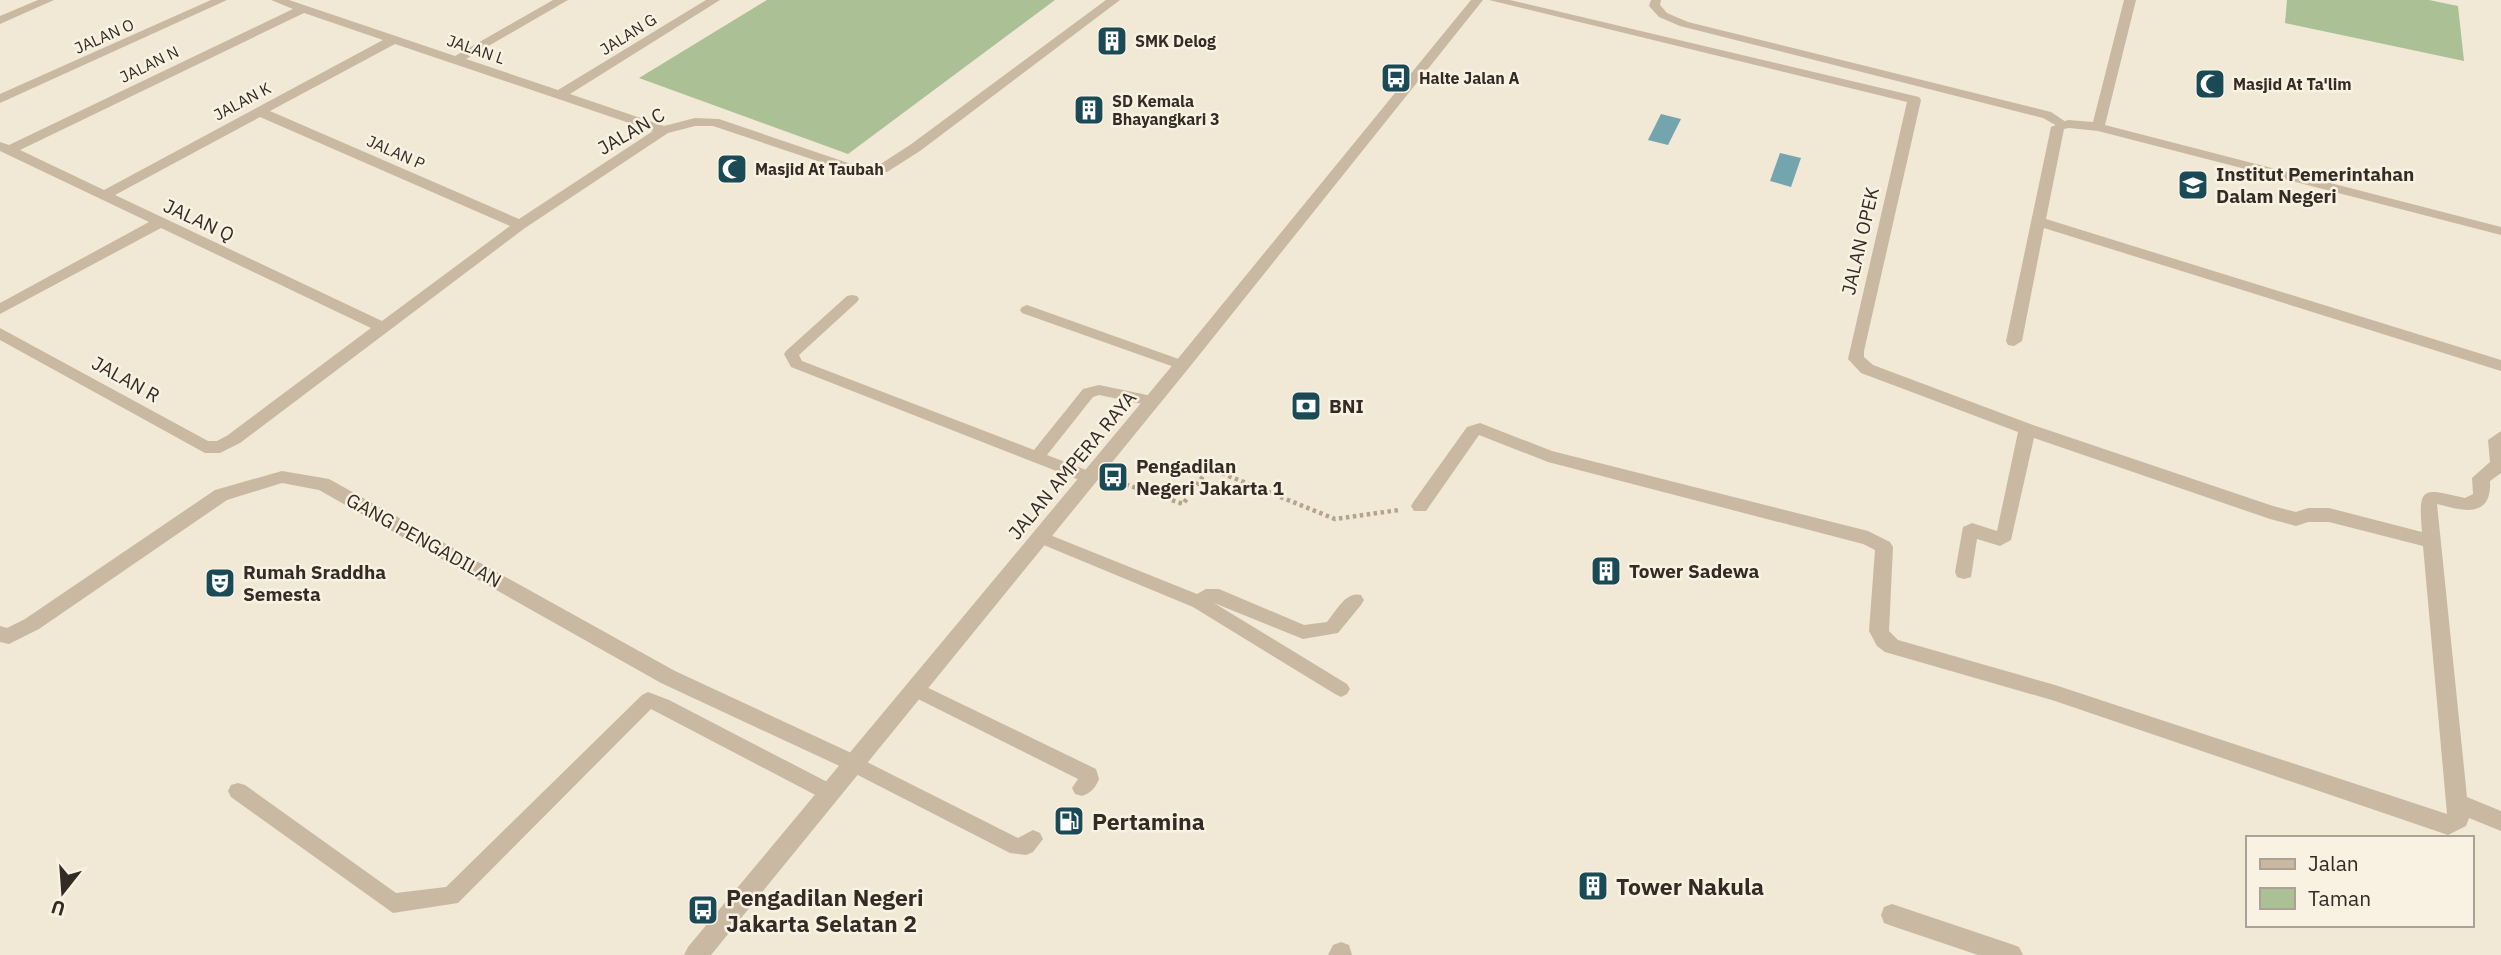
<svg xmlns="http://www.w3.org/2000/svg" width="2501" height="955" font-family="'IBM Plex Sans',sans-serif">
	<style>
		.green { fill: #acc096 }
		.water { fill: #74a5af }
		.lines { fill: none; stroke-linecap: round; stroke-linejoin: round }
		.path { stroke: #b5a38c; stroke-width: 4.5; stroke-dasharray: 3.5 3.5; stroke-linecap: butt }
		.service { fill: #c9b9a2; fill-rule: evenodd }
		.minor { fill: #c9b9a2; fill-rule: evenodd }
		.tertiary { fill: #c9b9a2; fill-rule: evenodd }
		.labels { text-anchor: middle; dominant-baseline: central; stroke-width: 5; stroke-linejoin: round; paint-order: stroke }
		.far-street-label { font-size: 16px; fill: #342b25; stroke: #f9f2e2 }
		.far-poi-label { font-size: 16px; font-weight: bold; fill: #342b25; stroke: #f9f2e2; text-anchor: start }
		.street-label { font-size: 19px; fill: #342b25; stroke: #f9f2e2 }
		.poi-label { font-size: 19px; font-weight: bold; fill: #342b25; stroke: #f9f2e2; text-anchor: start }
		.near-poi-label { font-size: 23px; font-weight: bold; fill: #342b25; stroke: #f9f2e2; text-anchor: start }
	</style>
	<rect width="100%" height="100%" fill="#f1e8d6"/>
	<g class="green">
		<path d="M767,0H1055L848,154L639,78Z"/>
		<path d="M2287,0H2429L2458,6L2464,61L2285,23Z"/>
	</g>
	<g class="water">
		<path d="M1661,114L1681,119L1668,145L1648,140Z"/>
		<path d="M1780,153L1801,158L1791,187L1770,181Z"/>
	</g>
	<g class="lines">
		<path class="path" d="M1119,482L1183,504L1209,468L1335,519L1399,510"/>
		<g class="service">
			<path d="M1651,0H1661L1660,5L1667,13L1688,22L2051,112L2069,124L2067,127H2059L2043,118L1680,26L1659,17L1649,6Z"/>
			<path d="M852,295L857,296L859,299L857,302L799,355L802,361L1034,450L1083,389L1099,385L1152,396L1159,401L1152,406L1099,395L1093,397L1047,455L1094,473L1096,477L1088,483L1082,481L791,367L784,354L786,351L847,296Z"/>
			<path d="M1027,305L1187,362L1189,365L1187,368H1177L1022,313L1020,310L1022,307Z"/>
			<path d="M1040,531L1197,594L1206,589H1219L1304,625L1327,622C1336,611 1346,591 1361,595L1364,600L1361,605L1338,633L1303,639L1214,603L1347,684L1350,689L1347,694L1341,697L1335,694L1193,607L1034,541L1032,537L1034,533Z"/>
			<path d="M914,681L1096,769L1099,779C1096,787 1091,793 1082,796L1075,794L1072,788L1078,779L908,694L905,689L908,684Z"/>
			<path d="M648,692L669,700L835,786L838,792L835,798L828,800L821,798L651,709L458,903L393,913L231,797L228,791L231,785L238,783L245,785L396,893L446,887L642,695Z"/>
			<path d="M853,755L1018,838L1033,830L1040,833L1043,839L1033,852L1026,855L1010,853L846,769L844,763L846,757Z"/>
		</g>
		<g class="minor">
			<path d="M38,0H54L0,24V16Z"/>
			<path d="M211,0H227L0,103V94Z"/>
			<path d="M271,0H289L455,56L553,0H568L466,59L558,90L706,0H720L570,94L664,126L695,118L719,119L857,166L879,165L910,145L1106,0H1120L920,151L887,172L856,174L713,126H695L668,133L525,228L240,443L220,453H205L0,340V328L208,441H217L228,435L371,328L161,228L0,314V303L149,222L0,151V142L9,145L293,9ZM304,13L383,40L104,190L20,150ZM395,44L653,131L519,219L270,111ZM260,117L510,226L382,321L115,195Z"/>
			<path d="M1489,0H1510L1919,97L1921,100L1864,351V357L1873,365L2033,425L2273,506L2296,512L2308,508H2329L2422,532C2418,485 2422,488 2465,498L2473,494L2472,478L2490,462L2488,440L2501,431V473L2490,481C2492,519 2463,511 2437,504L2467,797L2501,811V831L2469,818L2466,826L2448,835L2055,701L1885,652L1877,646L1869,631L1875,550L1863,544L1548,462L1479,435L1426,511H1414L1411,506L1414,501L1467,427L1480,423L1552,451L1868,531L1890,542L1893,547L1889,631L1898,640L2055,685L2447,814L2423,546L2329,522H2308L2296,526L2270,519L2034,438L2011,540L2000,546L1977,539L1971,577L1964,579L1957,577L1955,572L1963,527L1972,523L1997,531L2018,432L1861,373L1848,359L1907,102Z"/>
			<path d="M2124,0H2136L2105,125L2501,227V235L2098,131L2069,128L2064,129L2046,219L2501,360V371L2044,228L2022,341L2014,346L2008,345L2006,341L2051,127L2068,120L2093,122Z"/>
			<path d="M282,471L329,479L675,671L860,757L863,763L860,769L853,772L846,769L661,683L319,490L282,483L227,500L39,629L9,644L0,642V626L7,628L25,619L215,490Z"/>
			<path d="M1892,904L2011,944L2019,947L2023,955H1978L1892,926L1884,923L1881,915L1884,907Z"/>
			<path d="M1341,942L1349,945L1352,955H1328L1333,945Z"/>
		</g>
		<path class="tertiary" d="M1471,0H1483L1188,369L711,955H684L688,947L1176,361Z"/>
	</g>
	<defs>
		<g id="building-square" transform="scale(1.575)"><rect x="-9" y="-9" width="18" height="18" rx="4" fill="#194a56" stroke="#f9f2e2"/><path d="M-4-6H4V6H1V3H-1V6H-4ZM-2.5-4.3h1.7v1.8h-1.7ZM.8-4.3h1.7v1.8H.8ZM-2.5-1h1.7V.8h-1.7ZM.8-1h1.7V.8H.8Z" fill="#fff"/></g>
		<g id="bus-square" transform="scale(1.575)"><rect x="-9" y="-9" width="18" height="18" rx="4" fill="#194a56" stroke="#f9f2e2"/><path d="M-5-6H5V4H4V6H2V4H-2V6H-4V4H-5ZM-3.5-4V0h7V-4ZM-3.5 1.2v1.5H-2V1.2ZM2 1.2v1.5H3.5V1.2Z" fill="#fff"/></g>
		<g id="mosque-square" transform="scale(1.575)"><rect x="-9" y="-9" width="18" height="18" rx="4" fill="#194a56" stroke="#f9f2e2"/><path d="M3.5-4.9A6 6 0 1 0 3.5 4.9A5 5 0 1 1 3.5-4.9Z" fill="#fff"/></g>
		<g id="university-square" transform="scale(1.575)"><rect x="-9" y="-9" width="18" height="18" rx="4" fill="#194a56" stroke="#f9f2e2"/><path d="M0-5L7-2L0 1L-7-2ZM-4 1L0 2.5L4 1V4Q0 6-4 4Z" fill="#fff"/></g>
		<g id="bank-square" transform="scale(1.575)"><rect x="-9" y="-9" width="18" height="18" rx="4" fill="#194a56" stroke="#f9f2e2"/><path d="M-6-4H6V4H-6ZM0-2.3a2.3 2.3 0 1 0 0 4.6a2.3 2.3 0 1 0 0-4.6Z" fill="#fff"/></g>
		<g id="theatre-square" transform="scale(1.575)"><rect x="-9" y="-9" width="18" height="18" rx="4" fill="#194a56" stroke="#f9f2e2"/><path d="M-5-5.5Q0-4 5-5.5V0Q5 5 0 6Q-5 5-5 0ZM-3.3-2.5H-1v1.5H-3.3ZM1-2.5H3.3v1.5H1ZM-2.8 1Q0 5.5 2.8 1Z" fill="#fff"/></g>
		<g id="fuel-square" transform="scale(1.575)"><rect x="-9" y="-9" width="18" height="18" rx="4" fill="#194a56" stroke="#f9f2e2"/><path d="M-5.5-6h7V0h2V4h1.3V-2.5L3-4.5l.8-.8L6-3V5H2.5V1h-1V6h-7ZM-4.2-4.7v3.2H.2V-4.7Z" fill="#fff"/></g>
	</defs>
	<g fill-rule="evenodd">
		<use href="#building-square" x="1112" y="41"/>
		<use href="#bus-square" x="1396" y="78"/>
		<use href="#mosque-square" x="2210" y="84"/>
		<use href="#building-square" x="1089" y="110"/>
		<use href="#mosque-square" x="732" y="169"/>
		<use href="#university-square" x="2193" y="185"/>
		<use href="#bank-square" x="1306" y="406"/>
		<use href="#bus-square" x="1113" y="477"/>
		<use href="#building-square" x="1606" y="571"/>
		<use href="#theatre-square" x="220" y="583"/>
		<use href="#fuel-square" x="1069" y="821"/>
		<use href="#building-square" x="1593" y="886"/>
		<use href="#bus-square" x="703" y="910"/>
	</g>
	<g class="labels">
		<g class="far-street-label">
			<text transform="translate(628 34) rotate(-32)">JALAN G</text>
			<text transform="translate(104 36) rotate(-24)">JALAN O</text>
			<text transform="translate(476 49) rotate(19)">JALAN L</text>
			<text transform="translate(149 64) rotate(-26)">JALAN N</text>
			<text transform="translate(242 101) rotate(-28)">JALAN K</text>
			<text transform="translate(396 152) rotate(24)">JALAN P</text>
		</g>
		<g class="far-poi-label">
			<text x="1135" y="41">SMK Delog</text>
			<text x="1419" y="78">Halte Jalan A</text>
			<text x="2233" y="84">Masjid At Ta'lim</text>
			<text x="1112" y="101">SD Kemala<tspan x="1112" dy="18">Bhayangkari 3</tspan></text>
			<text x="755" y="169">Masjid At Taubah</text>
		</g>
		<g class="street-label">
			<text transform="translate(631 131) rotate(-30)">JALAN C</text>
			<text transform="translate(199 220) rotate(25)">JALAN Q</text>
			<text transform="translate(1860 241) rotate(-77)">JALAN OPEK</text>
			<text transform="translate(126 379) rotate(29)">JALAN R</text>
			<text transform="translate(1072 465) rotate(-50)">JALAN AMPERA RAYA</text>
			<text transform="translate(424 540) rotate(29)">GANG PENGADILAN</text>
		</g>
		<g class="poi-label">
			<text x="2216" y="174">Institut Pemerintahan<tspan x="2216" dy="22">Dalam Negeri</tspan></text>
			<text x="1329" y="406">BNI</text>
			<text x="1136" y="466">Pengadilan<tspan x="1136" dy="22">Negeri Jakarta 1</tspan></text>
			<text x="1629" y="571">Tower Sadewa</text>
			<text x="243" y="572">Rumah Sraddha<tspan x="243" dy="22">Semesta</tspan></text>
		</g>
		<g class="near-poi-label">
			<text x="1092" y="821">Pertamina</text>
			<text x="1616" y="886">Tower Nakula</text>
			<text x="726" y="897">Pengadilan Negeri<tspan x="726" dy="26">Jakarta Selatan 2</tspan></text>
		</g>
	</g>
	<rect x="2246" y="836" width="228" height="91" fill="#f9f2e2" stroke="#aaa296" stroke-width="2"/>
	<rect x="2260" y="859" width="35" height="10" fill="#c9b9a2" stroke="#aaa296" stroke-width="2"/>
	<text x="2308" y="871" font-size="21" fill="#342b25">Jalan</text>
	<rect x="2260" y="888" width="35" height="21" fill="#acc096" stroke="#aaa296" stroke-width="2"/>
	<text x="2308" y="906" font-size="21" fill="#342b25">Taman</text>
	<g transform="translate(63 892) rotate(197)" stroke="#f9f2e2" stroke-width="5" paint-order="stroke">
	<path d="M0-5L12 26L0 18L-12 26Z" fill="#342b25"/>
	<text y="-10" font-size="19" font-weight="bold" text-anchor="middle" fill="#342b25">U</text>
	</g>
</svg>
